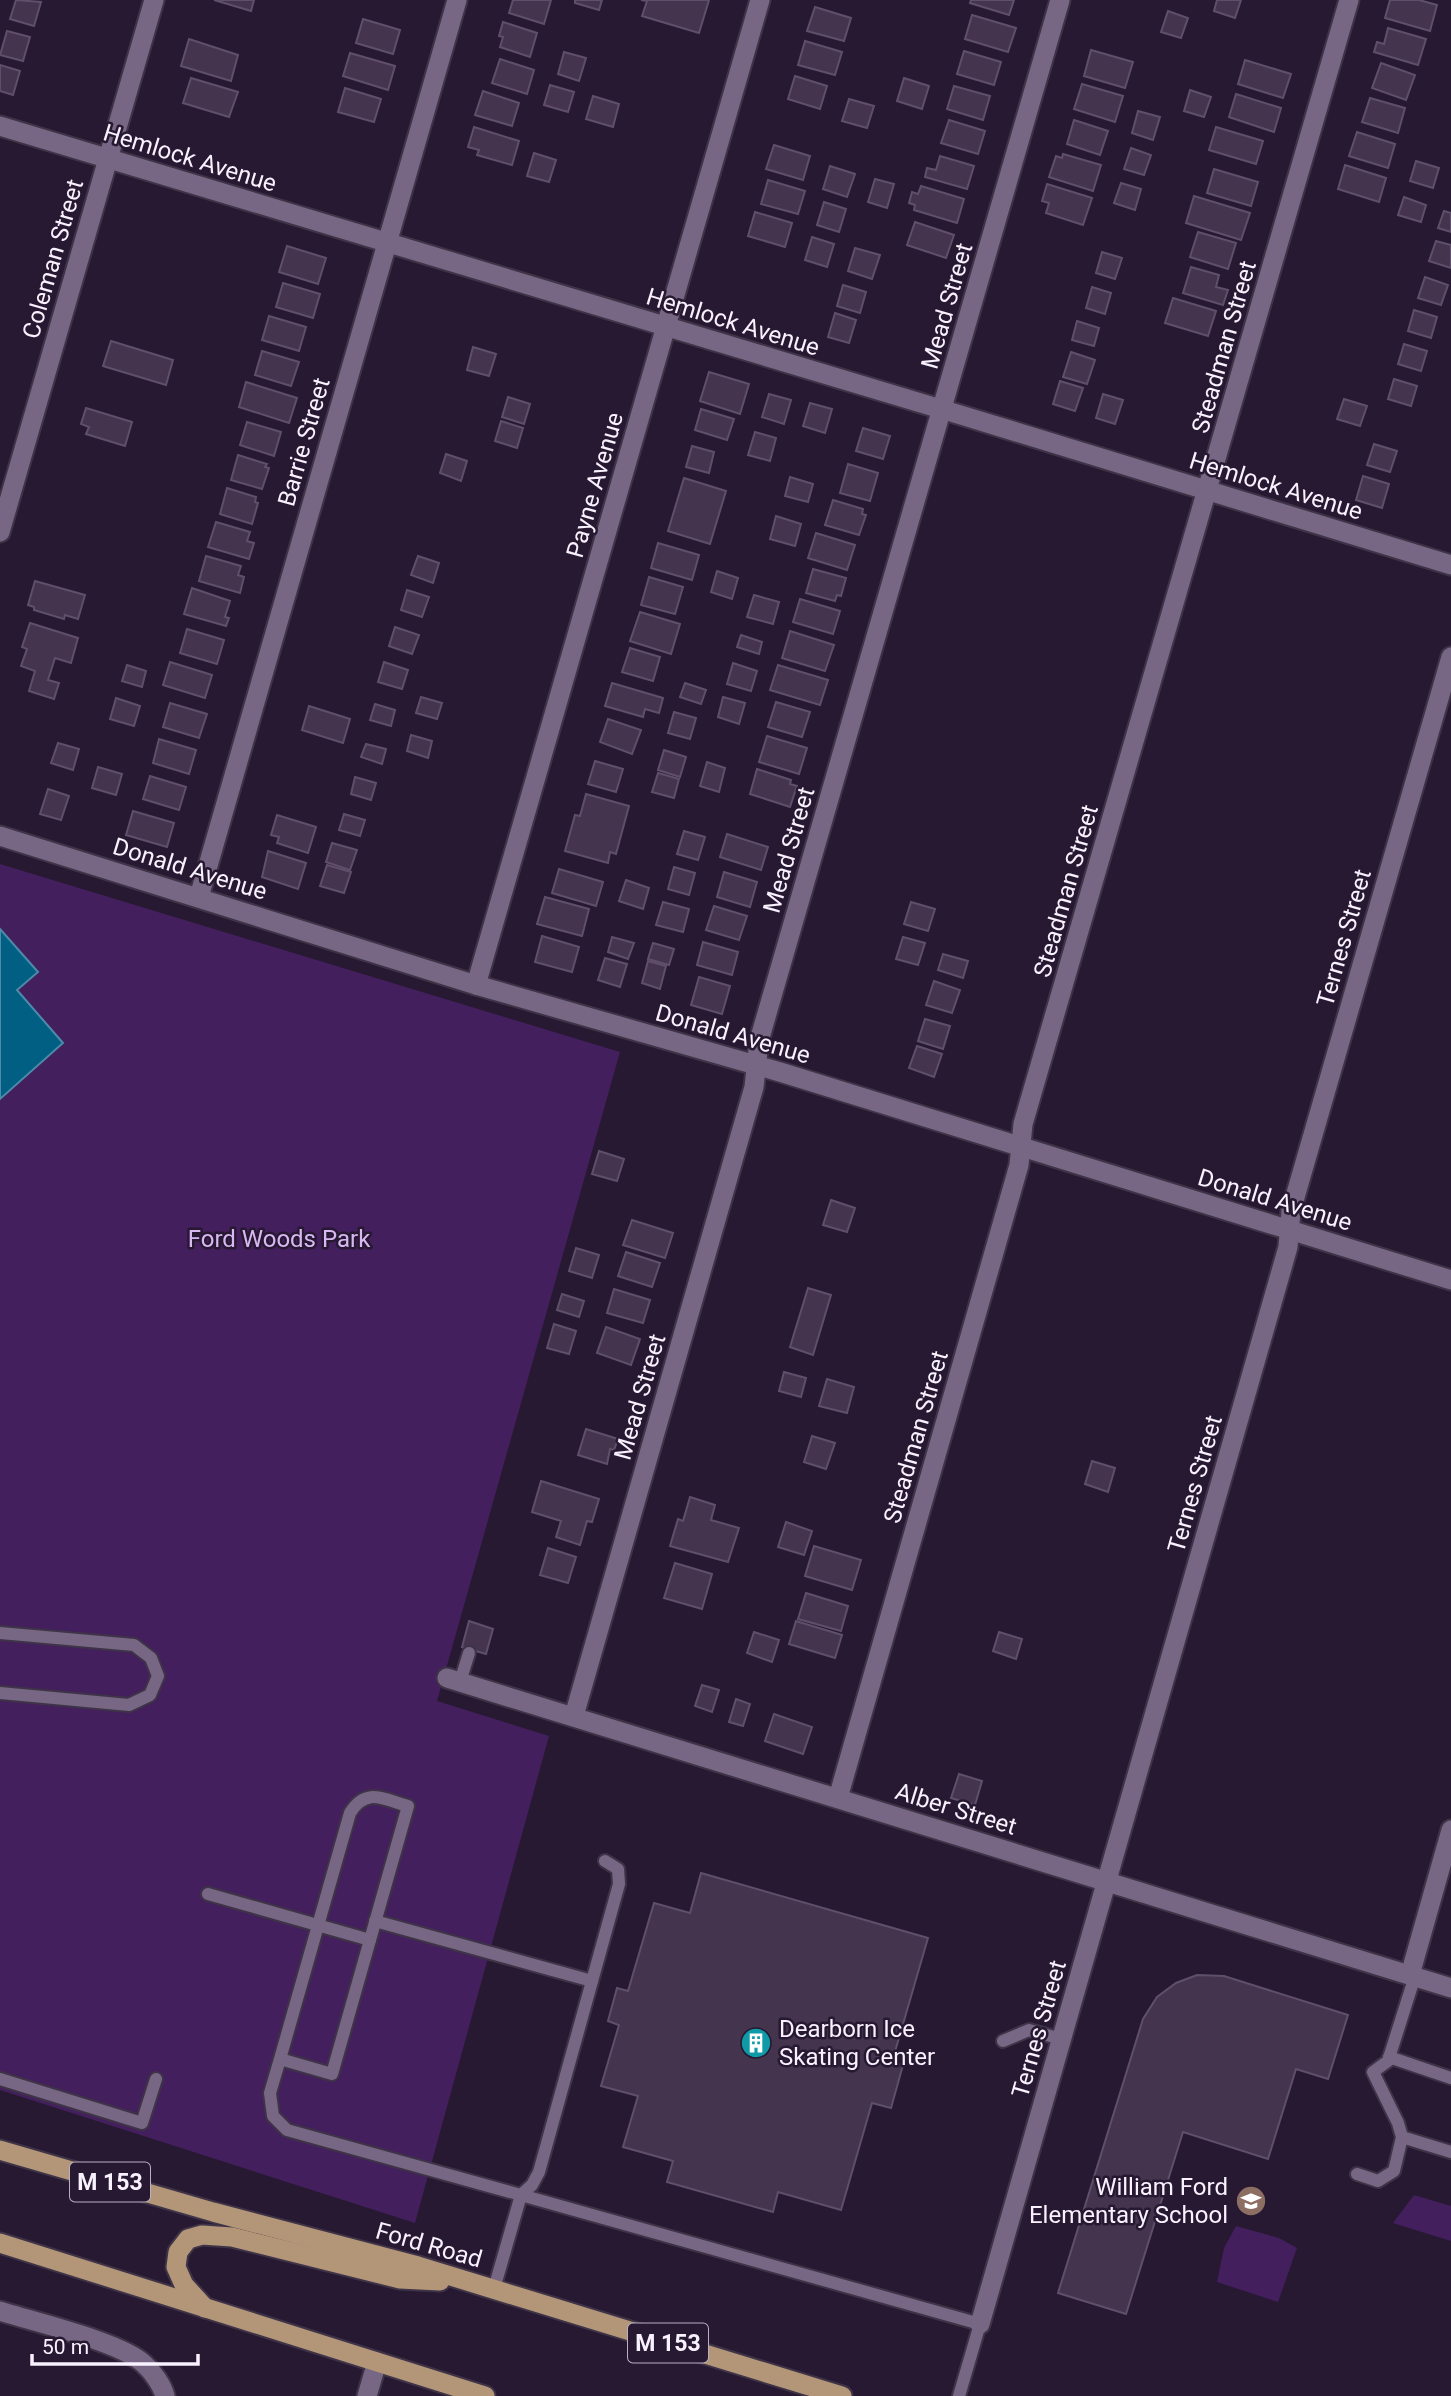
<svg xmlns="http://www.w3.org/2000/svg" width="1451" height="2396" font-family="Roboto,sans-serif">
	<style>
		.green { fill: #441f5d }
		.water { fill: #025f84; stroke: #4c8ba9; stroke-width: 2 }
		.building { fill: #44344d; stroke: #604f6a; stroke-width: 2 }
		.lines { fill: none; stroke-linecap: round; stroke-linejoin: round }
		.service-casing { stroke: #3e3347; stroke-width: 16 }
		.minor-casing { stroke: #3e3347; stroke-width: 23 }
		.primary-casing { stroke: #3e3347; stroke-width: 23 }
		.service { stroke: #776784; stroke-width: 12 }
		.minor { stroke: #776784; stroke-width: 19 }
		.primary { stroke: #b39678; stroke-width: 19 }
		.labels { text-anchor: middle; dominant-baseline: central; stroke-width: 5; stroke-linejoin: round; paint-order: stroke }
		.shield { fill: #271932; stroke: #b9b0c1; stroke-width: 2 }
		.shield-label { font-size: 23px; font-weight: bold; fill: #f8f1fe }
		.street-label { font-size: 24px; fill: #f8f1fe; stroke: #271932 }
		.park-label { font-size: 24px; fill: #d8b7f3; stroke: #271932 }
		.poi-label { font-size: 24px; fill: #f8f1fe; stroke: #271932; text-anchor: start }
	</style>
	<rect width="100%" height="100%" fill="#271932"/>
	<g class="green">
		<path d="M0,864L620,1052L437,1701L549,1736L415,2223L0,2090Z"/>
		<path d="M1414,2195L1451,2206V2241L1393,2223Z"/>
		<path d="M1236,2226L1279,2238L1297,2248L1278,2302L1217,2282L1224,2248Z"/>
	</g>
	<path class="water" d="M0,929L38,972L17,990L63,1043L0,1099Z"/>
	<g class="building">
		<path d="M16,0L41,2L34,26L10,19Z"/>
		<path d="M214,0H254L251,11Z"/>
		<path d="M513,0H551L544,24L509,13Z"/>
		<path d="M575,0H602L599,10L575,3Z"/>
		<path d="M641,0H709L699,33L642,16L647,1Z"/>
		<path d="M971,0H1014L1009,15L970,3Z"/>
		<path d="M1217,0H1241L1235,18L1214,11Z"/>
		<path d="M1390,0H1419L1437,5L1430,31L1385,18Z"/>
		<path d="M815,7L851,18L844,41L807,31Z"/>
		<path d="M1168,11L1188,18L1181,38L1161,32Z"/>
		<path d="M972,15L1016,28L1008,52L965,39Z"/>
		<path d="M363,19L400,30L393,54L356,43Z"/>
		<path d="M503,22L537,33L530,57L500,47L503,37L499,36Z"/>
		<path d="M1388,28L1426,39L1418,65L1374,52L1377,42L1384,44Z"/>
		<path d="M7,31L30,37L23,61L0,55Z"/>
		<path d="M189,39L238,55L231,81L181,66Z"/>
		<path d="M805,41L842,52L835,75L798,65Z"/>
		<path d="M1091,50L1133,62L1125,88L1084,76Z"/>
		<path d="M964,51L1001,62L994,85L957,74Z"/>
		<path d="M564,52L586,58L579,81L558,74Z"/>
		<path d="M350,53L395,66L388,90L343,76Z"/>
		<path d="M500,59L534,70L527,94L492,83Z"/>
		<path d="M1245,60L1291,74L1283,98L1238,84Z"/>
		<path d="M1381,63L1415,75L1406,100L1372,88Z"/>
		<path d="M0,65L20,71L13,95L0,91Z"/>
		<path d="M795,76L827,86L820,109L788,99Z"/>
		<path d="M191,78L238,92L229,117L183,103Z"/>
		<path d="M904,78L929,86L922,109L897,101Z"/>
		<path d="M1082,84L1123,96L1115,122L1074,109Z"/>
		<path d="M550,85L574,92L568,112L544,105Z"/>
		<path d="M954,86L990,96L983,120L947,109Z"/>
		<path d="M345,88L381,99L374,122L338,112Z"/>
		<path d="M1190,90L1211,97L1204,117L1184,111Z"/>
		<path d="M483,91L519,103L512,126L475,115Z"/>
		<path d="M1236,94L1281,108L1274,132L1229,117Z"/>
		<path d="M593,96L619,104L613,127L586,119Z"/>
		<path d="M1370,98L1405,108L1398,133L1362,122Z"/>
		<path d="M849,99L874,106L867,128L842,121Z"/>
		<path d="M1138,111L1160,117L1153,140L1132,133Z"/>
		<path d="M949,120L985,131L978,154L941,143Z"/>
		<path d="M1074,120L1108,131L1100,155L1067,144Z"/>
		<path d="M474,127L519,141L512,165L477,155L479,150L468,147Z"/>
		<path d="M1216,127L1263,141L1256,164L1209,150Z"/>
		<path d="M1357,132L1395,144L1388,168L1349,156Z"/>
		<path d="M774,145L810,156L803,180L766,169Z"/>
		<path d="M1131,148L1151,155L1144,175L1124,169Z"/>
		<path d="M534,153L556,160L549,182L527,176Z"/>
		<path d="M1063,154L1101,165L1093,191L1049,177L1056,156L1062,158Z"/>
		<path d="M940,156L974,166L967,189L925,177L927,168L936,170Z"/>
		<path d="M1416,161L1439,168L1433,188L1410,181Z"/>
		<path d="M1345,165L1386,178L1379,202L1338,189Z"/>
		<path d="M830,166L855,174L847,197L823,189Z"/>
		<path d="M1214,169L1258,182L1251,206L1207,193Z"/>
		<path d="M875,179L894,184L887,208L868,202Z"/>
		<path d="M768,180L805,191L798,214L761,204Z"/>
		<path d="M1121,183L1141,189L1135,210L1114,203Z"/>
		<path d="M1047,184L1092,198L1083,225L1046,213L1049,203L1042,201Z"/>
		<path d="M921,186L964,199L957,223L914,210L915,205L909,203L912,192L918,194Z"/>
		<path d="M1194,196L1250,213L1241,240L1186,223Z"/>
		<path d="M1404,197L1426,205L1421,222L1398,215Z"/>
		<path d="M824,202L846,209L839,232L817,225Z"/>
		<path d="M1444,211L1451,213V232L1438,228Z"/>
		<path d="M755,212L792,223L785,247L748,236Z"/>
		<path d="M915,222L954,235L946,258L907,245Z"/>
		<path d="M1198,232L1236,243L1228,269L1190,257Z"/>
		<path d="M812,237L834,244L827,267L805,260Z"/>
		<path d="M1436,241L1451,245V268L1429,261Z"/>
		<path d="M287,246L326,258L318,284L279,272Z"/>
		<path d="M855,248L880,255L872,279L848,271Z"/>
		<path d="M1102,252L1122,258L1115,279L1096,273Z"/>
		<path d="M1191,267L1219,275L1216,287L1228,290L1223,305L1183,293Z"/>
		<path d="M1425,277L1448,285L1441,305L1418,298Z"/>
		<path d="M283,283L320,294L313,318L276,307Z"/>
		<path d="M843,285L866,292L860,313L837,306Z"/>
		<path d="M1092,287L1111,293L1105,314L1086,308Z"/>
		<path d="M1173,298L1216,311L1208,336L1165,323Z"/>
		<path d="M1414,310L1437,317L1431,338L1408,331Z"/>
		<path d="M835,313L856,320L849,343L828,337Z"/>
		<path d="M269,316L306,327L299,351L262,340Z"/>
		<path d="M1077,321L1099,328L1094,346L1072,340Z"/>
		<path d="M111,341L173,360L166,385L103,366Z"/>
		<path d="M1404,344L1427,351L1421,371L1398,364Z"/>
		<path d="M473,347L496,354L489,376L467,370Z"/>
		<path d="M262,351L299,362L291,386L255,375Z"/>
		<path d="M1071,352L1095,360L1087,384L1063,377Z"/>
		<path d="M709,372L749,384L740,414L700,401Z"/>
		<path d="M1394,379L1417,386L1411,406L1388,399Z"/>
		<path d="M1060,381L1083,388L1075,411L1053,404Z"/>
		<path d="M246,382L297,398L289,423L239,407Z"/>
		<path d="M769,394L791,400L784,424L762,417Z"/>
		<path d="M1103,394L1123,400L1115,424L1096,418Z"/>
		<path d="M508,397L530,404L524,424L502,417Z"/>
		<path d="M1344,399L1367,406L1360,426L1337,419Z"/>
		<path d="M810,403L832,409L825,433L803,426Z"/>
		<path d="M86,408L132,422L125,446L86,434L89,427L81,424Z"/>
		<path d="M701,409L734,419L727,440L695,430Z"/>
		<path d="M501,421L523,428L517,448L495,441Z"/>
		<path d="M247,422L281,432L274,456L240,445Z"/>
		<path d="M863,428L890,436L883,459L856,451Z"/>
		<path d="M755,432L776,438L770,461L748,455Z"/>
		<path d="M1374,444L1397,451L1390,472L1367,465Z"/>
		<path d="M692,446L714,452L709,473L686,467Z"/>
		<path d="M446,454L467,461L461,481L440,473Z"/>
		<path d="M238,455L267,464L265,467L269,468L262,489L231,480Z"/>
		<path d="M848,464L878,473L870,501L840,493Z"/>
		<path d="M1363,476L1389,484L1382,508L1356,500Z"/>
		<path d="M790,477L813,484L808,502L785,496Z"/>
		<path d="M684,478L726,491L710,544L668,531Z"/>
		<path d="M227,488L256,497L255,502L258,503L252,524L220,514Z"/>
		<path d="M833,500L863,509L862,514L866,515L859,535L825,525Z"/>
		<path d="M776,516L801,524L795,546L770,539Z"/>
		<path d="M216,522L250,532L247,541L254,543L249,559L208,547Z"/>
		<path d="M816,533L855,545L847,570L808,558Z"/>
		<path d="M658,543L699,555L692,580L651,568Z"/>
		<path d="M206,556L241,566L238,575L244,577L240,593L199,581Z"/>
		<path d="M418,556L439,563L433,583L411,575Z"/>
		<path d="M813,569L846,578L841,596L837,595L835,601L806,593Z"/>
		<path d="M717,571L738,578L732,599L711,592Z"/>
		<path d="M649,577L683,587L675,614L641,605Z"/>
		<path d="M35,581L85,595L78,619L65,615L64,619L34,610V607L28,605Z"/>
		<path d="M192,588L230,601L225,617L229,618L226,626L184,614Z"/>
		<path d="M407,590L429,597L422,617L401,610Z"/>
		<path d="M754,595L779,602L773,624L747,617Z"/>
		<path d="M800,599L840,611L833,634L793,622Z"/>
		<path d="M640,612L680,624L671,654L630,641Z"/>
		<path d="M30,623L78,638L71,663L55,658L48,680L59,683L54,699L29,691L35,671L21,666L27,649L22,647Z"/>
		<path d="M395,627L419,635L412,654L389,646Z"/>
		<path d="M187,629L224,640L217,664L180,653Z"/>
		<path d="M790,631L834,645L825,671L782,658Z"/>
		<path d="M741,635L762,642L759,654L737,647Z"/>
		<path d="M630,648L660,657L653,681L622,672Z"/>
		<path d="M170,662L212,675L205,698L163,685Z"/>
		<path d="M384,662L408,670L402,689L378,682Z"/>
		<path d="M733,663L757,671L751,691L727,684Z"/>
		<path d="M127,665L146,671L142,687L122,681Z"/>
		<path d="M778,665L828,680L820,705L770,690Z"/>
		<path d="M612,683L663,698L659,713L645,709L643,717L605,706Z"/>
		<path d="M685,683L706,690L701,704L680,697Z"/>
		<path d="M421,697L442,703L437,719L416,713Z"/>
		<path d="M723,697L745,703L739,724L718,717Z"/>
		<path d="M116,698L140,706L134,726L110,719Z"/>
		<path d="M776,702L810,712L802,737L768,727Z"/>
		<path d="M170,703L207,714L199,738L163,727Z"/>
		<path d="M375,704L395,710L391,726L370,720Z"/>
		<path d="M309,706L350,719L343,743L302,730Z"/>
		<path d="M674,712L696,718L690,739L668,733Z"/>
		<path d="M608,719L641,730L632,754L600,742Z"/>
		<path d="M411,735L432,741L428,758L407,751Z"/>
		<path d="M767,736L807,748L799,774L759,762Z"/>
		<path d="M159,739L196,750L189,774L153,763Z"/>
		<path d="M58,743L79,749L73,770L51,763Z"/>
		<path d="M366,744L386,749L382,764L361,757Z"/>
		<path d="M664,750L686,757L680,777L658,770Z"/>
		<path d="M595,761L623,769L616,792L588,784Z"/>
		<path d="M707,762L725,768L719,792L700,786Z"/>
		<path d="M98,767L122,774L116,795L92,788Z"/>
		<path d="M757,769L791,780L790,784L797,786L790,807L750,794Z"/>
		<path d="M658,773L679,779L674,798L652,792Z"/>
		<path d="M150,776L186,787L179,810L143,799Z"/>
		<path d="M355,777L376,783L371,800L351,794Z"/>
		<path d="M48,789L69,796L61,820L40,814Z"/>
		<path d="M586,794L629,806L616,854L610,852L608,863L565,851L575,815L580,816Z"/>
		<path d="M133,811L174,823L167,847L126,835Z"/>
		<path d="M344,814L365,820L360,836L339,830Z"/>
		<path d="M277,815L316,827L308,853L277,843L279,837L271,835Z"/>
		<path d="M684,831L705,837L698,860L677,854Z"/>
		<path d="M727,834L768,847L761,870L720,857Z"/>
		<path d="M332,843L357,850L350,870L326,862Z"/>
		<path d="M268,851L306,863L298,889L262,877Z"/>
		<path d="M327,865L351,872L344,893L320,886Z"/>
		<path d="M674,867L695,873L689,895L668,889Z"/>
		<path d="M559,869L603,882L596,906L552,893Z"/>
		<path d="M724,872L757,882L750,907L717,897Z"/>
		<path d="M626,880L649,888L643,909L619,901Z"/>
		<path d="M545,897L589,909L582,936L537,924Z"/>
		<path d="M663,902L689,909L683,932L656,925Z"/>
		<path d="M911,902L935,909L928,931L904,924Z"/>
		<path d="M714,906L747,916L739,940L706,930Z"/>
		<path d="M542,936L579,947L572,972L535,962Z"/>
		<path d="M612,937L634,943L628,959L608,952Z"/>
		<path d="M903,937L925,943L918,965L896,959Z"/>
		<path d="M703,942L738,952L732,975L697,965Z"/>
		<path d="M653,943L674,949L669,965L648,959Z"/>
		<path d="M943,954L968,961L963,978L938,970Z"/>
		<path d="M605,958L627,964L620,987L598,980Z"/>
		<path d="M648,961L666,966L660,989L642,983Z"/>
		<path d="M699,977L730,986L722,1014L691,1005Z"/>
		<path d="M934,981L960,990L952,1013L926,1005Z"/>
		<path d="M925,1019L950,1026L943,1049L918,1041Z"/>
		<path d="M917,1046L942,1054L934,1077L909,1068Z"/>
		<path d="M599,1151L624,1159L617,1181L592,1174Z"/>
		<path d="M831,1200L855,1208L847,1232L823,1225Z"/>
		<path d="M632,1220L673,1233L665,1258L623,1245Z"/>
		<path d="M576,1248L599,1255L592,1278L569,1271Z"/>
		<path d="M626,1252L660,1263L652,1287L618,1276Z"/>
		<path d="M808,1288L831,1295L813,1355L790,1347Z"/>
		<path d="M614,1289L650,1300L643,1323L607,1313Z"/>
		<path d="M562,1294L584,1301L579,1317L557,1310Z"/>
		<path d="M554,1324L576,1331L569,1354L547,1348Z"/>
		<path d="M606,1327L640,1339L631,1365L597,1353Z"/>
		<path d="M784,1372L806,1378L801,1397L779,1391Z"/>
		<path d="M827,1379L854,1387L847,1413L819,1406Z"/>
		<path d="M586,1429L618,1439L614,1450L610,1449L607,1464L578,1455Z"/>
		<path d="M812,1436L835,1443L826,1469L804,1462Z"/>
		<path d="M1092,1461L1115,1468L1108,1492L1085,1484Z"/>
		<path d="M541,1481L599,1499L592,1522L587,1521L580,1545L556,1537L561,1521L532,1512Z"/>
		<path d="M690,1497L715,1505L711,1520L739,1528L728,1562L670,1546L678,1519L683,1521Z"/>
		<path d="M786,1522L812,1531L804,1555L778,1547Z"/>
		<path d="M814,1546L861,1560L852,1590L805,1576Z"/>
		<path d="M548,1548L576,1557L568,1583L540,1575Z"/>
		<path d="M675,1563L712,1574L702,1609L664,1598Z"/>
		<path d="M806,1593L848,1606L841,1631L798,1619Z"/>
		<path d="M469,1621L493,1629L486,1654L462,1647Z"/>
		<path d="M796,1621L842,1635L835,1658L789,1644Z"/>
		<path d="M754,1632L779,1640L772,1662L747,1653Z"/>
		<path d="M999,1632L1022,1639L1016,1659L993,1651Z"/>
		<path d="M702,1685L719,1690L712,1712L695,1706Z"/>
		<path d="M736,1699L750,1704L743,1726L729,1722Z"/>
		<path d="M774,1714L812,1727L803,1754L765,1741Z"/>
		<path d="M959,1774L982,1781L975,1805L951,1798Z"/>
		<path d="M701,1873L928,1938L892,2062L903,2065L891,2108L872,2103L841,2210L778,2192L773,2212L667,2182L673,2161L623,2147L638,2096L601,2086L619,2025L608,2021L617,1988L628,1991L654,1903L690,1913Z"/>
		<path d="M1197,1975L1224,1976L1348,2015L1328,2079L1296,2069L1268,2159L1183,2132L1126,2314L1058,2293L1143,2019L1157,1997L1176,1983Z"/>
	</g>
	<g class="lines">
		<g class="service-casing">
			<g id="service">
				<path d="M0,1633L134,1645L151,1658L158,1676L150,1695L129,1705L0,1693"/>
				<path d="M460,1682L469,1653"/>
				<path d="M208,1894L370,1940"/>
				<path d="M375,1921L592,1981"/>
				<path d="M1003,2041L1029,2030L1061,2039"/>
				<path d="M1389,2057L1451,2078"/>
				<path d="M280,2059L332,2074L408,1806C383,1799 366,1787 350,1813L280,2059L270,2093L273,2116L287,2130L521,2195L532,2185L539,2172L619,1884L618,1869L605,1861"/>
				<path d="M0,2079L142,2123L156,2079"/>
				<path d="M1402,2137L1451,2152"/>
				<path d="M1357,2174L1378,2181L1394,2171L1402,2137L1398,2123L1373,2072L1388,2061L1415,1976"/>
				<path d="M494,2289L521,2195L980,2324L959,2396"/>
			</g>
		</g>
		<g class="minor-casing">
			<g id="minor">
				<path d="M0,126L964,416L1451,565"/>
				<path d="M0,532L154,0"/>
				<path d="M0,836L476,985L780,1072L1451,1280"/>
				<path d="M199,897L457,0"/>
				<path d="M476,985L760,0"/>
				<path d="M447,1678L1451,1988"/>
				<path d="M574,1716L754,1087L759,1041L1060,0"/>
				<path d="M838,1798L1019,1165L1023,1124L1349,0"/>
				<path d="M1410,1975L1451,1830"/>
				<path d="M0,2311C34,2322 121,2342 144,2364C153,2372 162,2385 165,2396"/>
				<path d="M980,2324L1288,1247L1291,1211L1451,657"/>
				<path d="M367,2396L377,2362"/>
			</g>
		</g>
		<g class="primary-casing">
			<g id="primary">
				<path d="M0,2150L213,2212L418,2266L842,2396"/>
				<path d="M0,2243L485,2396"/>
				<path d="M205,2308L184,2285L176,2267L178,2252L188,2239L202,2235L232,2237L400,2279L440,2281"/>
			</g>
		</g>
		<use href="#service" class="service"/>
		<use href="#minor" class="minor"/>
		<use href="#primary" class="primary"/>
	</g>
	<defs>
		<g id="building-disc" transform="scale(1.575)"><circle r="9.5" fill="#0f9aa8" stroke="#271932"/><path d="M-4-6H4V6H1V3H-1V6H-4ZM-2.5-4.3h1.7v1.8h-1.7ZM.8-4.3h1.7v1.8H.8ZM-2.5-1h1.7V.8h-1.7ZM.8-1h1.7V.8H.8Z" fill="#fff"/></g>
		<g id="school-disc" transform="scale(1.575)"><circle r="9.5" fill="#8d6e63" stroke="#271932"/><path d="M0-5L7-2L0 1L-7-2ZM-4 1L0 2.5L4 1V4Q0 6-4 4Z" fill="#fff"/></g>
	</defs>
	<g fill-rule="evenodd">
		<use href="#building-disc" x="756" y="2043"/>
		<use href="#school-disc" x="1251" y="2201"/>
	</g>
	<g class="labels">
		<g class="shield">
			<rect x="70" y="2162.5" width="80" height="39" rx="5"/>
			<rect x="628" y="2323.5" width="80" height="39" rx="5"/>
		</g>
		<g class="shield-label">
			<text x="110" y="2182">M 153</text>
			<text x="668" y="2343">M 153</text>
		</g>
		<g class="street-label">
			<text transform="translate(190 158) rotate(17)">Hemlock Avenue</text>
			<text transform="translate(53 259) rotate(-74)">Coleman Street</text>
			<text transform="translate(947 306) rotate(-74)">Mead Street</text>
			<text transform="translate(733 322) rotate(17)">Hemlock Avenue</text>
			<text transform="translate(1224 347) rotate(-74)">Steadman Street</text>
			<text transform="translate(304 442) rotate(-74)">Barrie Street</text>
			<text transform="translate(595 485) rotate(-74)">Payne Avenue</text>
			<text transform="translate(1276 486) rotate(17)">Hemlock Avenue</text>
			<text transform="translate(789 850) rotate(-74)">Mead Street</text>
			<text transform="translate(190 869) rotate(17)">Donald Avenue</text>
			<text transform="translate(1066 891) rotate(-74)">Steadman Street</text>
			<text transform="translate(1344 938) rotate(-74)">Ternes Street</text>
			<text transform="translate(733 1034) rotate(16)">Donald Avenue</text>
			<text transform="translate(1275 1200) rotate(17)">Donald Avenue</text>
			<text transform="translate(640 1397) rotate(-74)">Mead Street</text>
			<text transform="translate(916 1437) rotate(-74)">Steadman Street</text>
			<text transform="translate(1195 1484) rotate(-74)">Ternes Street</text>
			<text transform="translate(956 1809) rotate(17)">Alber Street</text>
			<text transform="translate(1039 2029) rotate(-74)">Ternes Street</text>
			<text transform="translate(429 2245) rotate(16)">Ford Road</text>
		</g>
		<g class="park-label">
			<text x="279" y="1239">Ford Woods Park</text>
		</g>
		<g class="poi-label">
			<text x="779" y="2029">Dearborn Ice<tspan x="779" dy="28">Skating Center</tspan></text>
			<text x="1228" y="2187" text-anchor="end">William Ford<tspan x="1228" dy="28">Elementary School</tspan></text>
		</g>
	</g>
	<path d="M32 2354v10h166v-10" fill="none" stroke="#f8f1fe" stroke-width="3.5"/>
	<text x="42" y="2354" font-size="21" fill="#f8f1fe" stroke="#271932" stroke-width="5" paint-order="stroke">50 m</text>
</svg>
